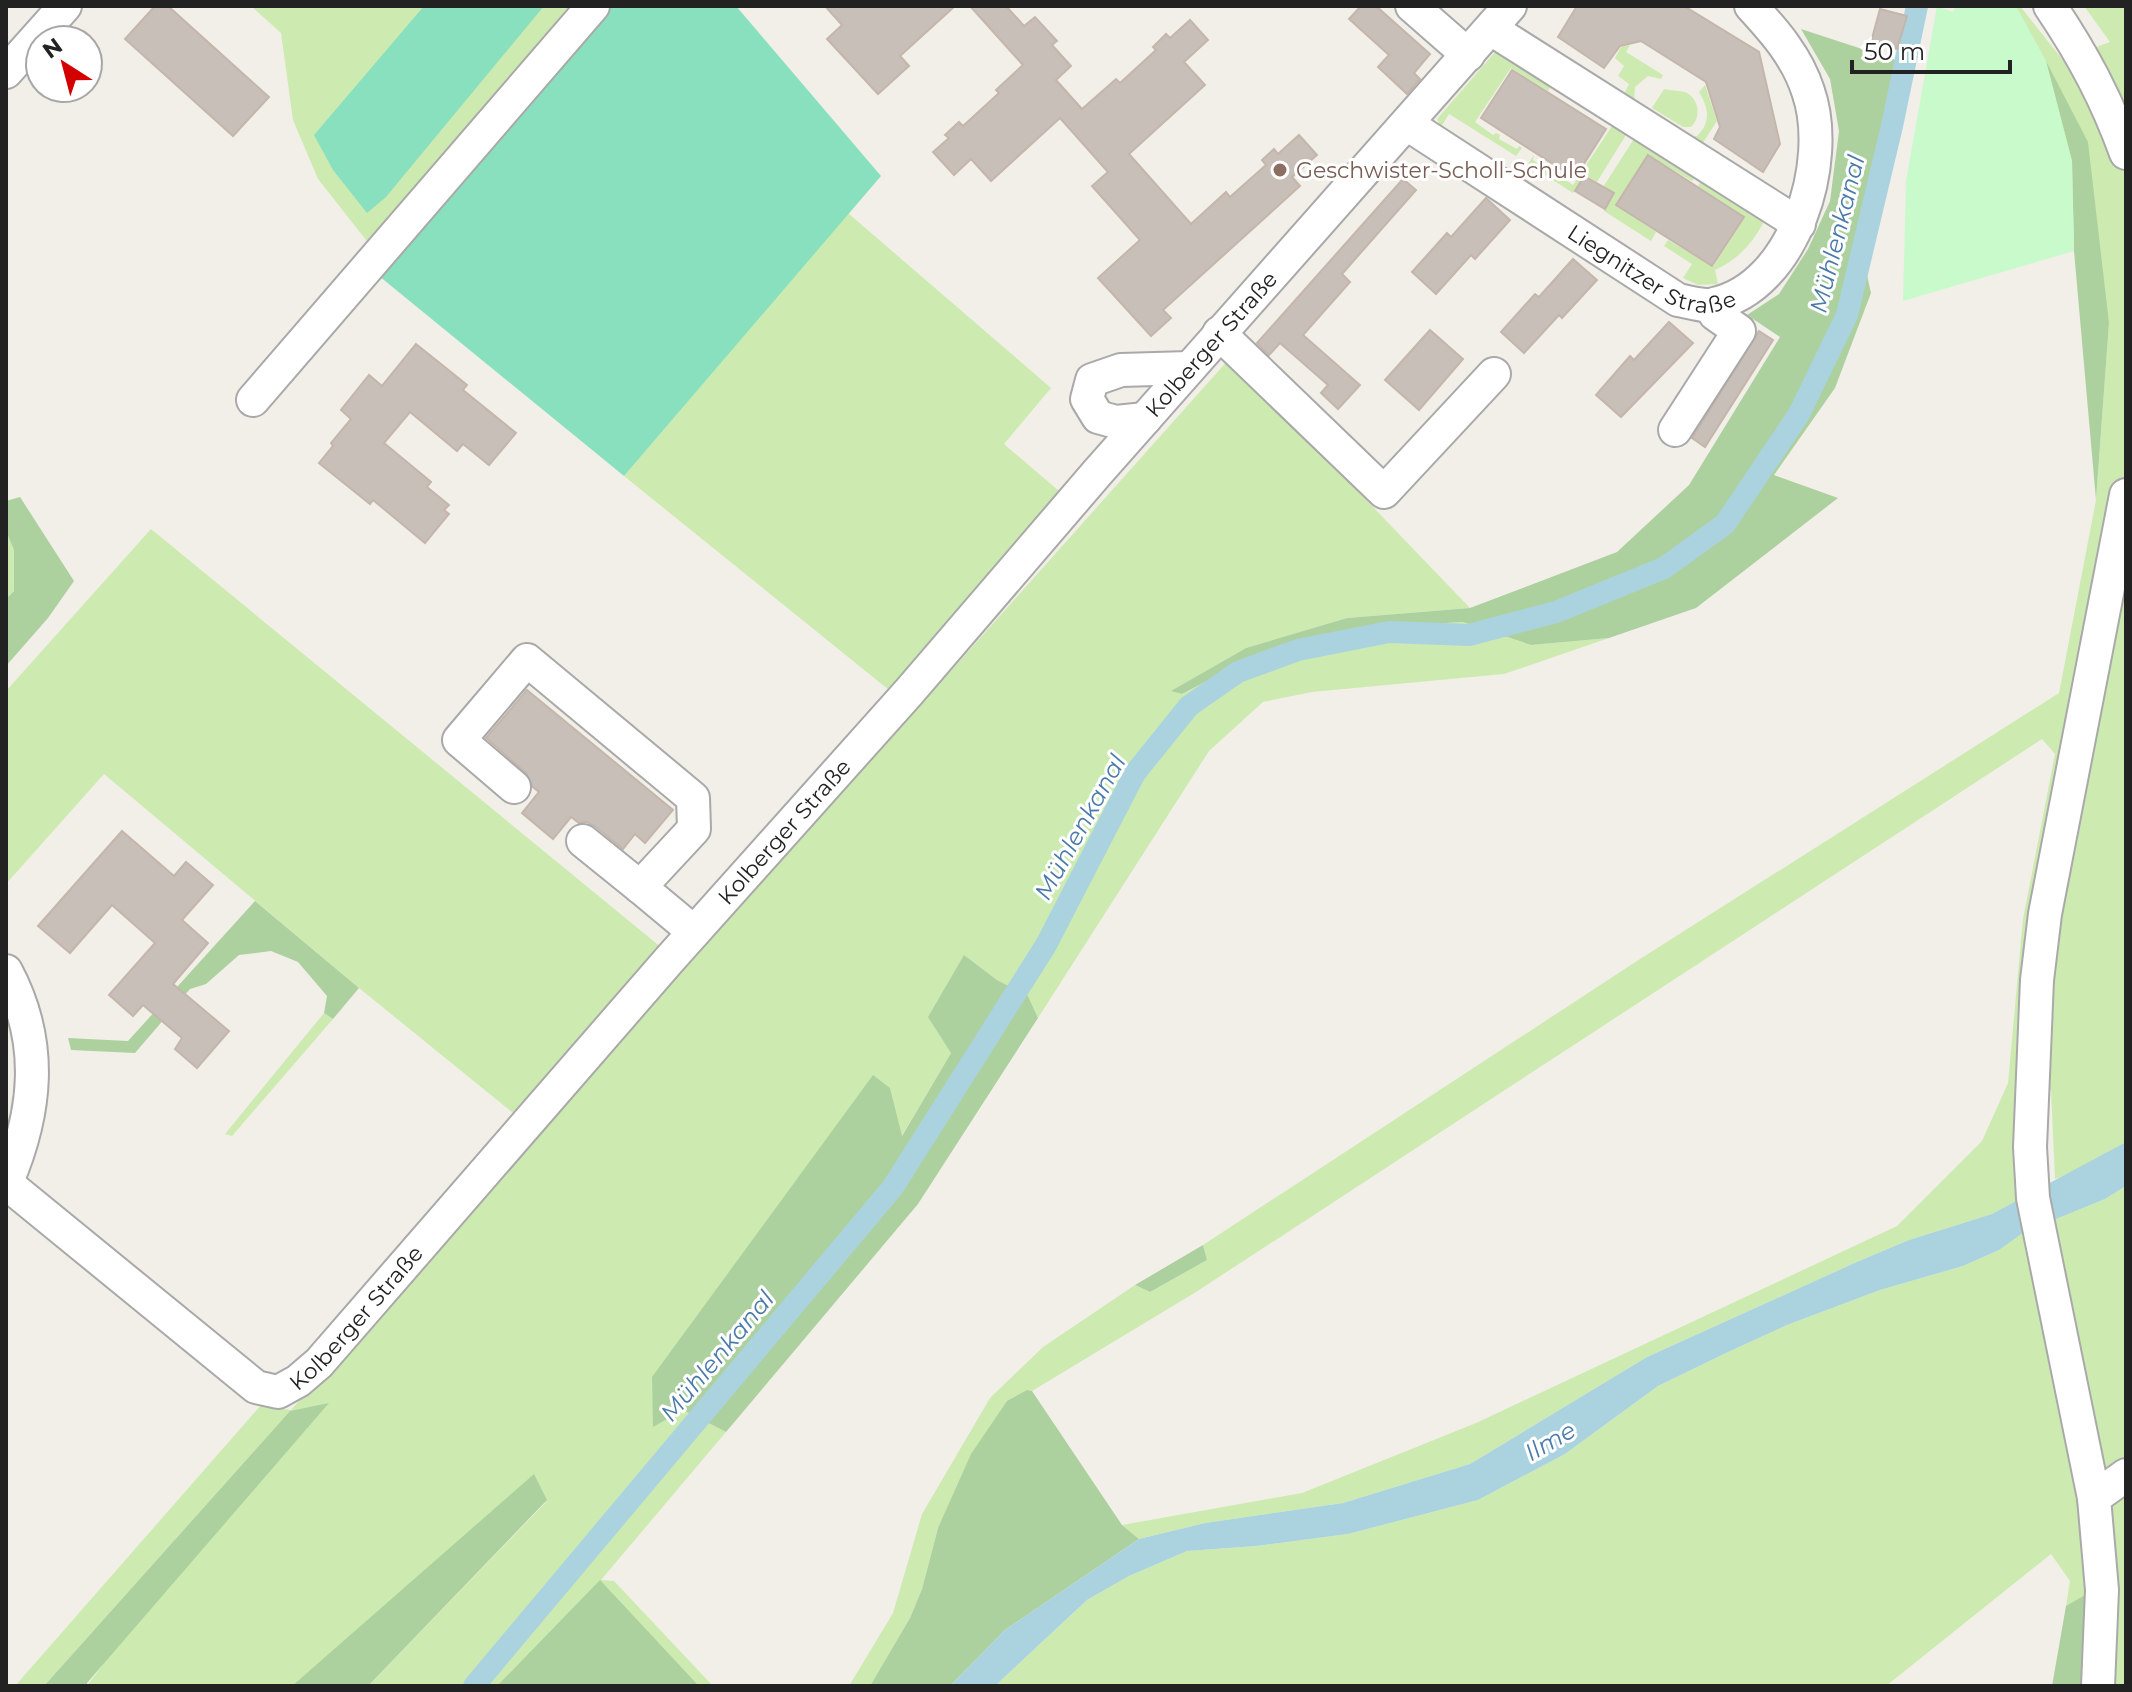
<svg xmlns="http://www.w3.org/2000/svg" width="2132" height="1692" font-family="Montserrat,sans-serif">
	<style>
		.grass { fill: #cdebb0 }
		.forest { fill: #add19e }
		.park { fill: #c8facc }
		.pitch { fill: #88e0be }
		.water { fill: #aad3df }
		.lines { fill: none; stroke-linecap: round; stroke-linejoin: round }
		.canal { stroke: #aad3df; stroke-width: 22 }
		.building { fill: #c7bfb8; stroke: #c4b6ab; stroke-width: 2 }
		.minor-casing { stroke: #a9a9a9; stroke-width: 36 }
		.minor { stroke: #fff; stroke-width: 32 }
		.education-dot { fill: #8d6e63; stroke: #fff; stroke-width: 3 }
		.labels { text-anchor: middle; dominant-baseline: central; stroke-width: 6; stroke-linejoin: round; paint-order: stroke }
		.education-label { font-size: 22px; fill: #785e54; stroke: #fff; text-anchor: start }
		.street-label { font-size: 22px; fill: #222; stroke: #fff }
		.water-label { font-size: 24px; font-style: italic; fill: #4a7aab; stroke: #fff }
	</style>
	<rect width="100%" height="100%" fill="#f2efe9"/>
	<g class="grass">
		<path d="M251,6H569L370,245L318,179L293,120L281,33Z"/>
		<path d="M2015,6H2020L2062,59L2110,42L2084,6H2126V1142L2076,1171L2055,1179L2051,1090L2015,1096L2019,1200L1992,1214L1909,1240L1859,1261L1647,1357L1470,1464L1343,1503L1205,1523L1139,1539L1122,1525L1302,1493L1476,1423L1897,1226L1982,1141L2008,1083L2023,919L2055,754L2042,739L1196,1292L1032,1391L1027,1390L938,1528L922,1589L910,1618L870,1686H849L893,1613L922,1514L990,1398L1043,1347L1135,1285L1150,1292L1207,1260L1203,1245L1640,959L2059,693L2096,500L2109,323Z"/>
		<path d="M1502,44L1554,83L1548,91L1511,68L1475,122L1493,135L1496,133L1500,135L1499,139L1517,149L1519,146L1522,148L1516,156L1449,114L1441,127L1437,119Z"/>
		<path d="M1630,45L1626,52L1663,75L1661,79L1648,76L1635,87L1634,104L1620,102L1629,84L1618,76L1624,66L1615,58L1621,47Z"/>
		<path d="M1705,85L1717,121L1697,152L1685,137L1697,136C1711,123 1709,108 1699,92Z"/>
		<path d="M1664,89C1671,91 1678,90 1685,92C1699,98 1702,117 1691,127H1683L1652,108Z"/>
		<path d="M1612,126L1626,135L1597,182L1584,175L1573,193L1528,164L1534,155L1533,160L1549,171L1553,167L1558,171L1556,174L1573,185Z"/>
		<path d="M1634,139L1696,176L1692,181L1648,155L1615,205L1656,232L1651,241L1604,211L1614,195L1603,187Z"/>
		<path d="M1706,172L1767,216C1755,240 1741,258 1715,270L1718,284L1698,285L1683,278L1692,264L1664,246L1668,240L1713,267L1745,217L1698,186Z"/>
		<path d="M848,213L1051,388L1004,444L1065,496L889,690L624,476Z"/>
		<path d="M1230,358L1470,608L1347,618L1246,648L1172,691L1182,694L1253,657L1353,629L1464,622L1531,645L1609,638L1504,674L1312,692L1263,702L1209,751L1038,1018L1028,996L997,980L965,956L951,1053L901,1137L890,1088L683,1410L726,1432L601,1580L614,1581L713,1686H699L600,1581L497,1686H368L547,1501L391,1601L292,1686H87L290,1411L44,1686H15L261,1405L291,1410Z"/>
		<path d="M151,529L662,948L518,1117L359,988L104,774L6,884V691Z"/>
		<path d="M6,531L14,550V591L6,599Z"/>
		<path d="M324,1013L333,1019L232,1136L225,1134Z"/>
		<path d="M2126,1186V1686H2081L2085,1596L2066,1606L2070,1581L2051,1554L1886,1686H995L1087,1600L1129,1576L1187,1551L1256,1546L1348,1534L1478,1500L1565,1454L1658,1386L1726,1353L1787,1325L1880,1290L1963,1266L1999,1250L2023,1232L2105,1199Z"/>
	</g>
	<g class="forest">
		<path d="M1801,29L1908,64L1865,266L1871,293L1835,388L1774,475L1838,498L1696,608L1609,638L1531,645L1463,622L1353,629L1253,657L1182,694L1171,691L1246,648L1347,618L1470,608L1617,552L1689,485L1780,337L1747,315L1779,294L1808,249L1830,201L1839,131L1830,79Z"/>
		<path d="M2046,61L2088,142L2109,323L2096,500L2074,251L2072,161Z"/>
		<path d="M20,497L74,581L48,618L6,666V599L14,591V550L6,531V501Z"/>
		<path d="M255,901L359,988L333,1019L324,1013L327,996L298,962L271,951L239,955L206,984L190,989L135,1053L71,1050L68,1038L128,1041Z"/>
		<path d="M964,955L997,980L1028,996L1038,1018L918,1204L726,1432L683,1410L653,1427L652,1377L873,1075L890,1088L902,1136L951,1053L928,1017Z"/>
		<path d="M1203,1245L1207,1260L1150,1292L1135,1285Z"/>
		<path d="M1027,1390L1032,1391L1122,1525L1139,1539L1005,1630L950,1686H870L910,1618L922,1589L938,1528L971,1454L1007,1401Z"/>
		<path d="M329,1403L87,1683V1686H44L290,1411Z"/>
		<path d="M534,1474L547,1500L368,1686H292Z"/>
		<path d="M600,1580L699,1686H497Z"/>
		<path d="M2085,1595L2081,1686H2052L2066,1606Z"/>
	</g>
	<path class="park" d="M1937,6L1953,12L1956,6H2016L2046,61L2072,161L2074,251L1903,301L1906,181Z"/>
	<g class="pitch">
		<path d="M424,6H544L386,197L367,213L333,170L314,135Z"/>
		<path d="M609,6H736L881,176L624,476L379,276Z"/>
	</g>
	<path class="water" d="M2126,1142V1186L2105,1199L2024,1232L1999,1250L1963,1266L1880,1290L1787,1325L1726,1353L1658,1386L1565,1454L1478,1500L1348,1534L1256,1546L1187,1551L1129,1576L1087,1600L995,1686H950L1005,1630L1139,1539L1205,1523L1343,1503L1470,1464L1647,1357L1859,1261L1909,1240L1992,1214Z"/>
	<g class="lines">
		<path class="canal" d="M474,1686L893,1187L1046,945L1135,773L1189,706L1238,672L1298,650L1389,632L1469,635L1556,612L1664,568L1725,524L1799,414L1847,315L1892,126L1917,6"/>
	</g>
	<g class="building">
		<path d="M155,6H168L269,97L233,136L125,39Z"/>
		<path d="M825,6H955L900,56L909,66L878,94L827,39L842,25Z"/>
		<path d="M970,6H1006L1024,26L1035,17L1057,41L1052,45L1071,66L1056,80L1082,109L1116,79L1120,83L1156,50L1153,47L1166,34L1170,38L1190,20L1208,40L1184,62L1205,85L1129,154L1191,224L1226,192L1230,197L1266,165L1262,160L1274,149L1278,154L1299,135L1317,155L1292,177L1300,186L1163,310L1171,318L1151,336L1098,278L1140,240L1092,186L1108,172L1060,118L991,181L971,159L954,175L933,152L949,138L945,135L959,122L963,126L999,93L996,90L1023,65Z"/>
		<path d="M1361,6H1376L1430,54L1414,73L1420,79L1407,94L1378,67L1389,55L1349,19Z"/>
		<path d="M1577,6H1684L1759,52L1780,144L1763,172L1714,139L1720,127L1706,82L1641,41L1620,46L1604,68L1558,37Z"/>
		<path d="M1880,9L1907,16L1897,49L1871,42Z"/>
		<path d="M1512,70L1606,129L1575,178L1481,118Z"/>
		<path d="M1648,155L1744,217L1712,266L1616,205Z"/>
		<path d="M1584,176L1614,193L1605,209L1575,191Z"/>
		<path d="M1403,179L1416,190L1342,274L1350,282L1303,335L1360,385L1338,409L1321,393L1328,385L1280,343L1269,355L1257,343Z"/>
		<path d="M1486,198L1510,220L1475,259L1471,255L1436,294L1412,272L1447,233L1451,237Z"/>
		<path d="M1573,259L1597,280L1562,318L1559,315L1524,353L1501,332L1535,294L1539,297Z"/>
		<path d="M1669,322L1693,343L1621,417L1596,395L1630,356L1634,360Z"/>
		<path d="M1430,330L1463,359L1419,410L1385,380Z"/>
		<path d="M1759,331L1773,340L1705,447L1692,438Z"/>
		<path d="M416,344L467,385L463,390L516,433L489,465L463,444L457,451L410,412L384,443L431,482L427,487L449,505L444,510L449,514L425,543L373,500L370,504L319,463L333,446L331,443L351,419L341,410L369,375L382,386Z"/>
		<path d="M527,690L673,810L645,843L635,834L623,849L595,826L587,822L579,823L571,817L553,839L522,813L539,792L533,787L526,773L486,738Z"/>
		<path d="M122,831L174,876L186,862L213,885L182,920L208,943L173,984L229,1031L197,1068L175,1049L182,1038L143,1005L133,1016L109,995L155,943L112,905L70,953L38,926Z"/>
	</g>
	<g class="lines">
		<g class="minor-casing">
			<g id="minor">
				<path d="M1412,6L1468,55"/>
				<path d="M2050,6C2083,55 2106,98 2126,153"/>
				<path d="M1491,29L1799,224"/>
				<path d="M6,72L65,6"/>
				<path id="s1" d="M1407,124L1678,300C1689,302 1704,307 1714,304C1794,287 1833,162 1808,91C1797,57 1775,32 1751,6"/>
				<path d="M1219,333L1384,492L1494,374"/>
				<path d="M253,400L593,6"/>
				<path d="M1145,419L1116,422L1098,417L1087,399L1092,380L1121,370L1189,368"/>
				<path d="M1675,430L1739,331L1715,314L1711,306"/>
				<path d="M514,787L459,740L527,660L693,798L694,829L640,887L694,932"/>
				<path d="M583,841L640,887"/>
				<path d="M6,971C44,1042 37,1112 6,1184"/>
				<path id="s2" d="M6,1183L256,1387L278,1392L298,1381L319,1363L670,959L909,692L1097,473L1510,6"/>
				<path d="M2094,1498L2126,1475"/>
				<path d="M2098,1686L2102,1590L2094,1498L2033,1198L2030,1147L2037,980L2045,914L2126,495"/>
			</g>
		</g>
		<use href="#minor" class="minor"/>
	</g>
	<circle class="education-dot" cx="1280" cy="170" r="8"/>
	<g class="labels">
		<g class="education-label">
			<text x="1296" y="170">Geschwister-Scholl-Schule</text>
		</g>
		<g class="street-label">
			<text stroke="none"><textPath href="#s1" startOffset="288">Liegnitzer Straße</textPath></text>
			<text stroke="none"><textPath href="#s2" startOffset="1750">Kolberger Straße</textPath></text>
			<text stroke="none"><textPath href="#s2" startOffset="1102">Kolberger Straße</textPath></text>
			<text stroke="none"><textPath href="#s2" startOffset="454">Kolberger Straße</textPath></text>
		</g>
		<g class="water-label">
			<text transform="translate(1837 234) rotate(-76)">Mühlenkanal</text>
			<text transform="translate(1080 827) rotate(-61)">Mühlenkanal</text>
			<text transform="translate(717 1356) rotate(-50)">Mühlenkanal</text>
			<text transform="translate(1550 1441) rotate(-30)">Ilme</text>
		</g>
	</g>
	<rect width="2132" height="1692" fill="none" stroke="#222222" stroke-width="16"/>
	<g transform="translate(64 64) rotate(324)"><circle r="38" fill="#ffffff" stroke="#a7a7a7" stroke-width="2"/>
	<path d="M0-6L14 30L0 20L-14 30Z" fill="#d40000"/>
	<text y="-12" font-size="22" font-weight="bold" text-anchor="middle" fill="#222222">N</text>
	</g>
	<path d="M1852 60v12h158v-12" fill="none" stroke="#222222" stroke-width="4"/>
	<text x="1864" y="60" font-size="24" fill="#222222" stroke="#ffffff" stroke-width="6" paint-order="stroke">50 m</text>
</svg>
